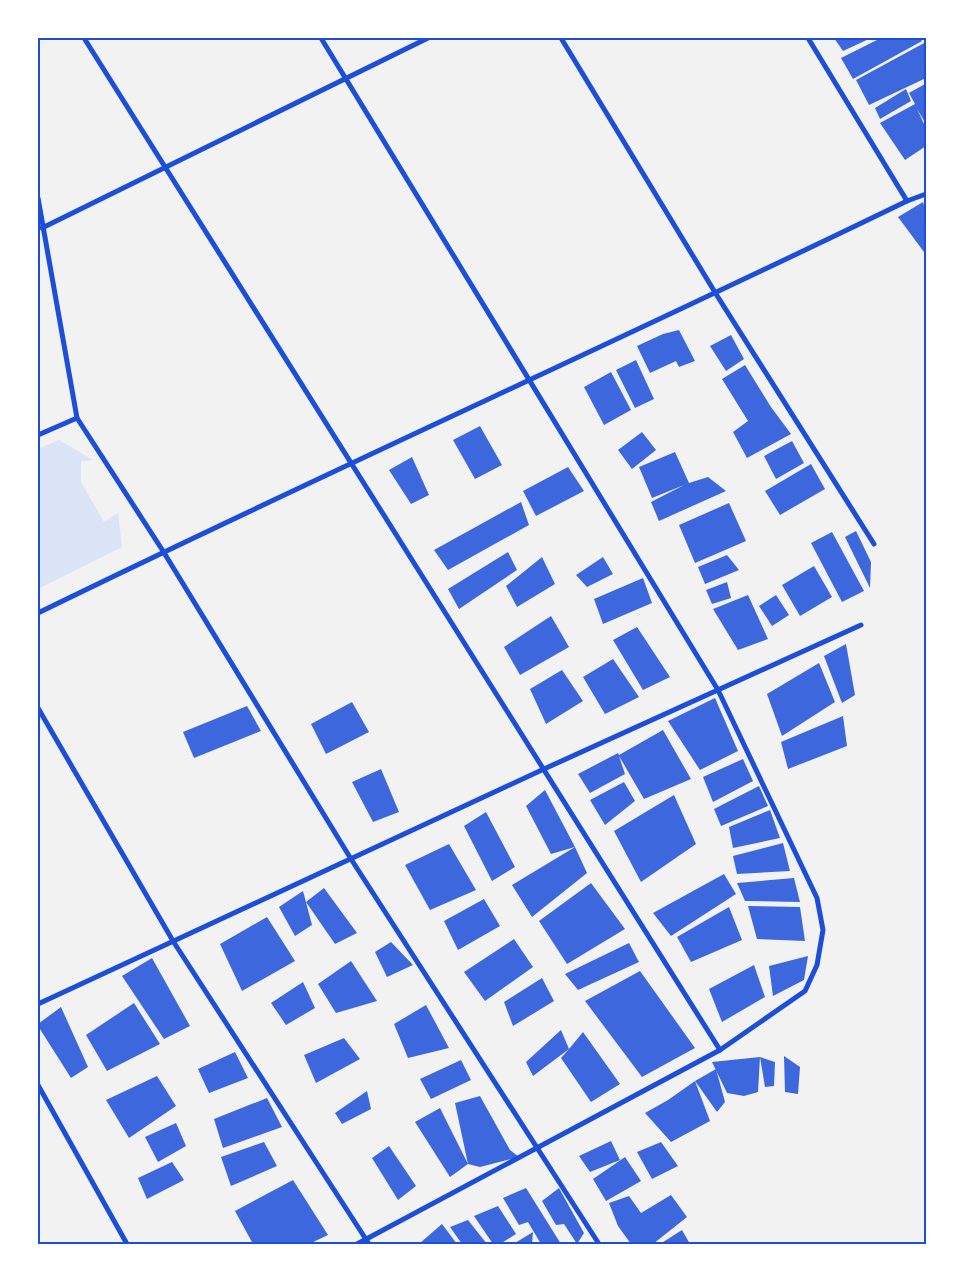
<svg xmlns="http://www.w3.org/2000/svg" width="964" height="1282" font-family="Commissioner,sans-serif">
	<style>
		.green { fill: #dbe4f7 }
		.building { fill: #3d67dc }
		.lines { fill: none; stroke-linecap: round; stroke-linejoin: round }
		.minor { stroke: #1d4ed8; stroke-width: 5 }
		.neatline { fill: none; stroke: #1d4ed8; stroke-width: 2 }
	</style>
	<rect width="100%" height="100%" fill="#f2f2f2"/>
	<path class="green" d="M59,440L93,460L81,461V482L104,522L118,513L122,547L38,589V449Z"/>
	<g class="building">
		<path d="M834,38H871L843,51Z"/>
		<path d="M881,38H920L922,41L853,79L841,58Z"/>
		<path d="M926,42V78L869,105L856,80Z"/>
		<path d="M925,84L926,124L917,109L926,128V146L905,160L880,123L915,104L909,93Z"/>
		<path d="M906,89L911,101L880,119L875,108Z"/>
		<path d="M923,202L926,212V247L924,252L898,217Z"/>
		<path d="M679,330L695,361L679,367L676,361L650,373L637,346L663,334Z"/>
		<path d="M731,335L744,359L726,371L710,346Z"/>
		<path d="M636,360L654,399L635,408L616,370Z"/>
		<path d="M745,365L771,407L791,434L747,458L733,432L748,421L722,379Z"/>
		<path d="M611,372L631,410L604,425L584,387Z"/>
		<path d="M480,426L502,465L475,479L453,440Z"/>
		<path d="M642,432L656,450L632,469L618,450Z"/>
		<path d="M792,441L804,463L776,479L764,456Z"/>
		<path d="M675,452L689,483L708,477L726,491L659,521L651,502L684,485L652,498L639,467Z"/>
		<path d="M412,457L429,495L411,504L389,470Z"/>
		<path d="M811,464L825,489L780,515L765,491Z"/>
		<path d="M568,467L584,491L536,516L523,491Z"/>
		<path d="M521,502L529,525L448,570L434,550Z"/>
		<path d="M729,503L746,541L695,563L679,525Z"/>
		<path d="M856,531L871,562L870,588L845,537Z"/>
		<path d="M832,532L864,591L842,602L811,543Z"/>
		<path d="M508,552L517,570L459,609L448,589Z"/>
		<path d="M727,555L739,570L705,584L698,567Z"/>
		<path d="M542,557L555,584L517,607L506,586Z"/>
		<path d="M603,557L613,574L587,587L576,575Z"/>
		<path d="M814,566L832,597L800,616L782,585Z"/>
		<path d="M643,578L652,603L603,624L594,599Z"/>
		<path d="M727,582L731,598L712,604L706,590Z"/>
		<path d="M748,595L768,639L738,650L713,609Z"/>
		<path d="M776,595L789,615L772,626L759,606Z"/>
		<path d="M551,616L569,647L520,675L504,647Z"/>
		<path d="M637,627L670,677L643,690L613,640Z"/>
		<path d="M846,644L855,695L842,703L824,656Z"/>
		<path d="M613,659L639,697L605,714L583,677Z"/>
		<path d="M819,663L835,702L782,736L767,694Z"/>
		<path d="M562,670L583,701L546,724L530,689Z"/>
		<path d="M715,698L738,751L700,770L668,721Z"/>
		<path d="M352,702L369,732L326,754L311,724Z"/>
		<path d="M247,706L261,731L194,758L183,732Z"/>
		<path d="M843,716L847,746L788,769L781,742Z"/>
		<path d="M663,730L691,779L644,799L619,756L625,774L590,793L578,774L618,753L619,755Z"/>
		<path d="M743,759L753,781L713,802L703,777Z"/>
		<path d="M381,769L399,812L373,822L352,782Z"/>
		<path d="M624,782L635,801L605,825L590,800Z"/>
		<path d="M759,786L768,806L721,826L714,809Z"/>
		<path d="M545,790L575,847L551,854L526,806Z"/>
		<path d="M674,795L696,844L641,882L614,831Z"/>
		<path d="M770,810L780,838L733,848L729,827Z"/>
		<path d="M486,812L515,867L492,881L464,826Z"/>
		<path d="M783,843L790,871L737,874L733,856Z"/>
		<path d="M449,844L476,890L430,910L405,865Z"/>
		<path d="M575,847L587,873L532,917L512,885Z"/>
		<path d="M724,874L736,894L671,936L653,913Z"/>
		<path d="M794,878L800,902L745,901L737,883Z"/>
		<path d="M591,883L625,929L567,964L539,921Z"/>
		<path d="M324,888L357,933L335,944L306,902Z"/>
		<path d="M303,891L312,925L295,936L279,907Z"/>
		<path d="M484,899L500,926L458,950L444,921Z"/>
		<path d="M748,906L800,907L805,941L757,939Z"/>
		<path d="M729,907L742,940L691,962L677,937Z"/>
		<path d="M267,917L295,961L242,991L220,944Z"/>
		<path d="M514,939L533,967L485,1001L464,972Z"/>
		<path d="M391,942L413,965L387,977L375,952Z"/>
		<path d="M629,943L639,962L578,990L565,974Z"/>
		<path d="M808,956L804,980L773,996L769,966Z"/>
		<path d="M152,958L190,1026L164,1039L122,976Z"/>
		<path d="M351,961L377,1001L336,1013L318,984Z"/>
		<path d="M754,965L765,997L722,1022L709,989Z"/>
		<path d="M640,971L695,1048L642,1077L585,1001Z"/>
		<path d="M542,978L554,1001L513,1026L504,1002Z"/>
		<path d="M303,982L315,1008L286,1025L271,1003Z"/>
		<path d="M134,1003L160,1044L107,1071L86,1035Z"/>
		<path d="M426,1005L449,1048L408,1058L394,1024Z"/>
		<path d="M61,1007L88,1067L71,1078L38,1026V1024Z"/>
		<path d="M561,1030L569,1049L583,1032L620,1084L591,1102L561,1058L569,1049L533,1076L526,1062Z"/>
		<path d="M344,1038L360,1059L316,1083L304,1055Z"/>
		<path d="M235,1052L248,1078L209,1093L198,1069Z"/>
		<path d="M784,1056L800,1067L798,1094L785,1092Z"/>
		<path d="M760,1057L758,1092L744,1096L727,1093L712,1062Z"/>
		<path d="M760,1057L775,1062L774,1086L765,1087Z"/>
		<path d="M461,1060L471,1080L431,1099L420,1079Z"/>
		<path d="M716,1069L725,1102L717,1112L695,1081Z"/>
		<path d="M157,1076L176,1106L129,1138L106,1100Z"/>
		<path d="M695,1081L710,1121L671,1142L645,1113L668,1100Z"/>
		<path d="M367,1091L371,1109L342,1124L335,1113Z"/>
		<path d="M480,1096L510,1150L519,1157L480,1167L468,1164L450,1177L415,1122L440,1108L468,1164L455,1103Z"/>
		<path d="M267,1098L282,1127L223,1148L214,1119Z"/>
		<path d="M176,1123L186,1146L158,1162L145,1137Z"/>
		<path d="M611,1141L620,1160L590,1172L579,1156Z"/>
		<path d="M264,1142L277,1166L231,1186L221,1157Z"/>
		<path d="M661,1142L678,1166L652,1179L637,1152Z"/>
		<path d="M389,1146L416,1186L398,1200L372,1158Z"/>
		<path d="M625,1157L641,1181L606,1201L593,1179Z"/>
		<path d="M172,1162L184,1180L147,1199L138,1178Z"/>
		<path d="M293,1180L328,1235L309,1244H253L235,1211Z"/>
		<path d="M526,1188L561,1244H541L528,1222L519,1225L503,1198Z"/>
		<path d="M559,1188L584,1233L577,1244L564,1224L556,1225L542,1201Z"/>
		<path d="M671,1195L687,1217L653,1244H631L618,1226L609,1203L629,1196L641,1213Z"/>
		<path d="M498,1206L516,1234L500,1244H493L474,1216Z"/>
		<path d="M468,1220L487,1244H462L450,1227Z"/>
		<path d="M442,1224L457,1244H421L420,1243Z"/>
		<path d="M682,1230L690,1244H660Z"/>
		<path d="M533,1232L532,1244H516L515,1243Z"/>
	</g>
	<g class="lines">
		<g class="minor">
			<path d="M84,38L720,1050"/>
			<path d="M321,38L718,690L817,898L823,930L817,965L805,991L720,1050L357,1244"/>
			<path d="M561,38L716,294L874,544"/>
			<path d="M808,38L907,201"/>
			<path d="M38,198L77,418L163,551L351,859L599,1244"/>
			<path d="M42,228L428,38"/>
			<path d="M38,435L77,418"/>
			<path d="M38,613C326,472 619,341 907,201L926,194"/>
			<path d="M38,708L173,941L369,1244"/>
			<path d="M38,1004L544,769L861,625"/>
			<path d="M38,1085L127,1244"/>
		</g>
	</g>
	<rect width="964" height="1282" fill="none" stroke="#ffffff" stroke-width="78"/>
	<rect x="39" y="39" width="886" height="1204" class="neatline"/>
</svg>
